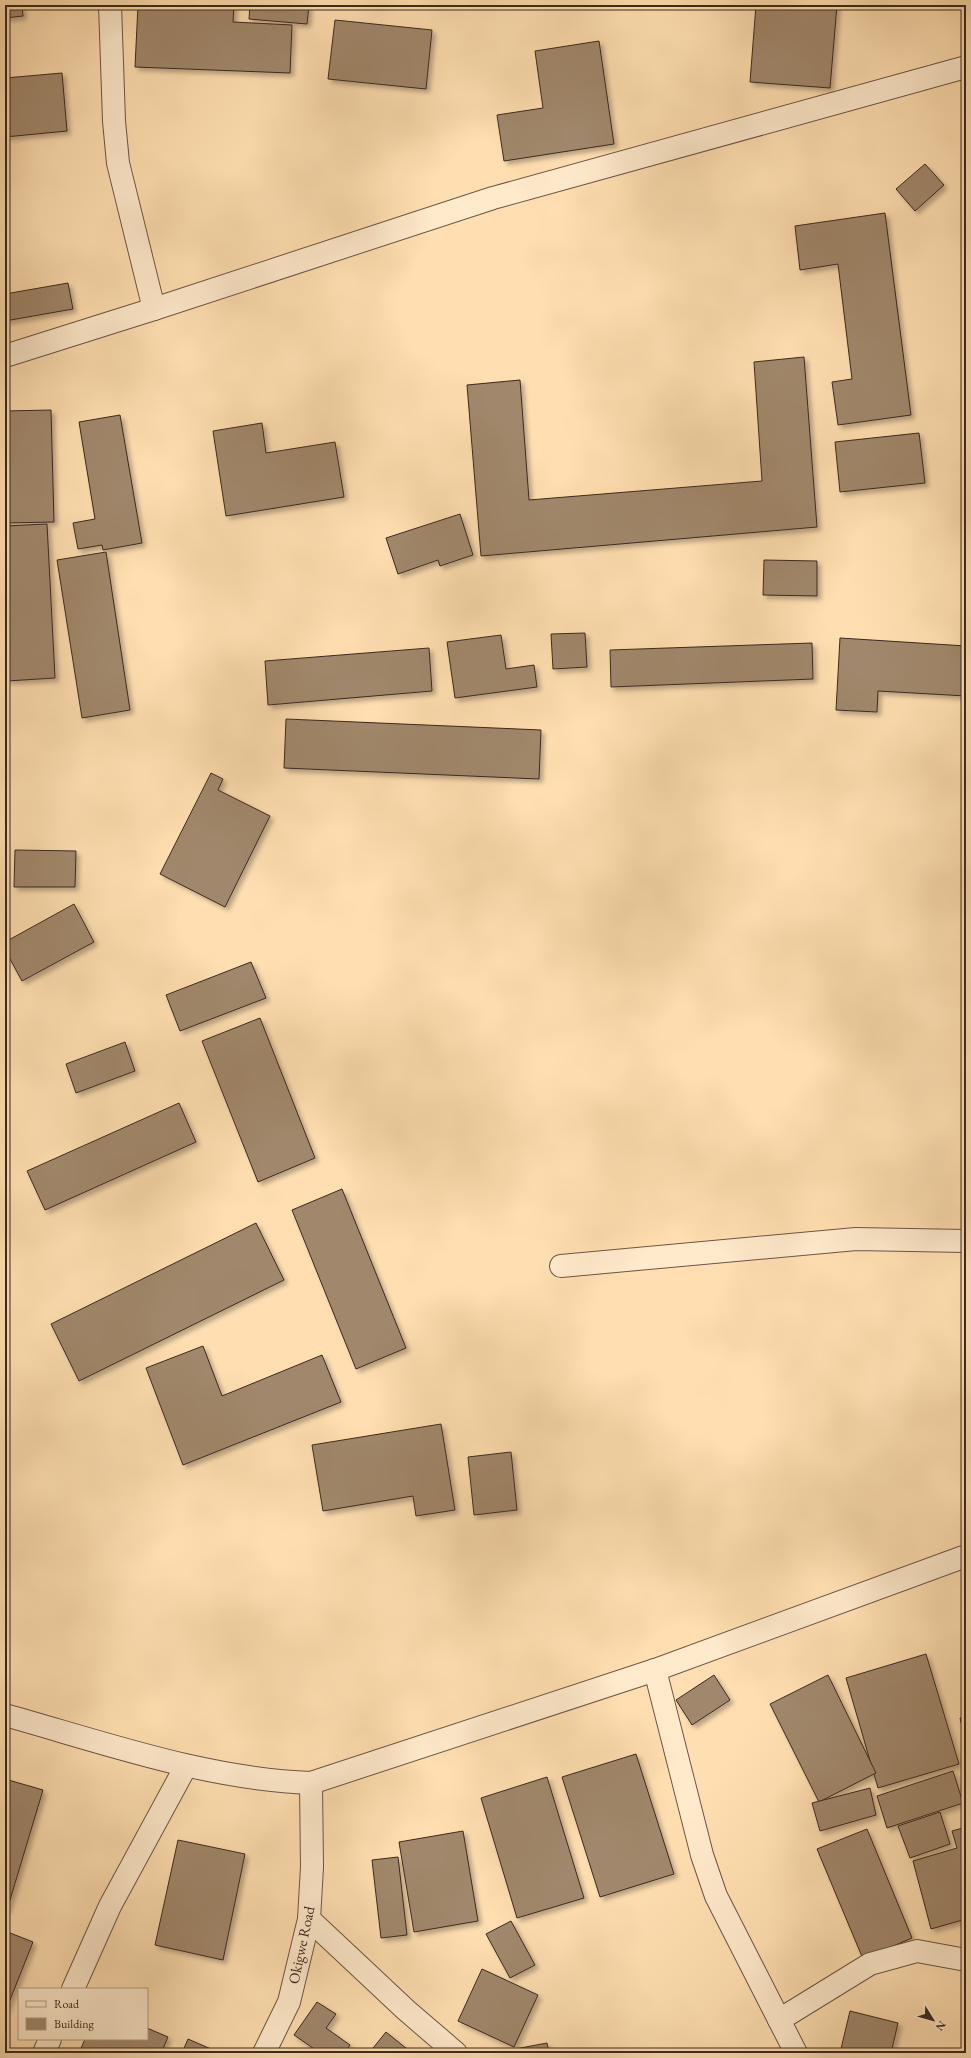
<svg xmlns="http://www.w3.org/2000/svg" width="971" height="2058" font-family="'EB Garamond',serif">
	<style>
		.building { fill: #a1886c; stroke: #3b2921; filter: url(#shadow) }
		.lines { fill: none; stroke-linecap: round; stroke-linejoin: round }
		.minor-casing { stroke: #6c5645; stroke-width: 24 }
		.minor { stroke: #ffeacc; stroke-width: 22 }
		.labels { text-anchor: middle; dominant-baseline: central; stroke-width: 3.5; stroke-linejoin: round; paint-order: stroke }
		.street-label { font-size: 15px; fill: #3b2921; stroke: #ffeacc }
	</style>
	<defs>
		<filter id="shadow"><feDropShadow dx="3.5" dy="3.5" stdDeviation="2" flood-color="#0004"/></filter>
	</defs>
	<rect width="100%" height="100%" fill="#ffdfb1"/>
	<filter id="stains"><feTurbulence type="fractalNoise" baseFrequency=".005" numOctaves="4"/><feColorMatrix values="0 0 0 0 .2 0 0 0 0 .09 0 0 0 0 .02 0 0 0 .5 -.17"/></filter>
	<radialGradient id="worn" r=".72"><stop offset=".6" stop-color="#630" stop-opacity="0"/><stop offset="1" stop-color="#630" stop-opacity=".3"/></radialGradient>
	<g class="building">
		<path d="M5,5H22L23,16L5,18Z"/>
		<path d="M138,5H234L233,22L292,25L290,73L135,67Z"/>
		<path d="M250,5H309L307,24L249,19Z"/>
		<path d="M756,5H837L830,88L750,82Z"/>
		<path d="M335,20L432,30L426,89L328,79Z"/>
		<path d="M599,41L614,144L504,161L497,115L543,108L535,51Z"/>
		<path d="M62,73L67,131L5,137V78Z"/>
		<path d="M925,164L944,185L915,211L896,189Z"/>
		<path d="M885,213L911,415L838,425L832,382L852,379L838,264L800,270L795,226Z"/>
		<path d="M68,283L73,309L5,321V294Z"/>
		<path d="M804,357L817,527L481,556L467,385L520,380L529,500L762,481L754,362Z"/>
		<path d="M966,388V512L962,389Z"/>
		<path d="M51,410L54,522L5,523V411Z"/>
		<path d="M120,415L142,543L103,550L102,545L78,549L73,523L95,519L79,422Z"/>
		<path d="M262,423L266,453L335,442L344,497L226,516L213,431Z"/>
		<path d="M919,433L925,483L840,492L835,442Z"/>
		<path d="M460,514L473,555L440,566L438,560L398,574L386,538Z"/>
		<path d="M47,524L55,678L7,681L5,526Z"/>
		<path d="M106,552L130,710L82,718L57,560Z"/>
		<path d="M764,560L817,561V596L763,595Z"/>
		<path d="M585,633L587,667L553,669L551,634Z"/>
		<path d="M501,635L506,669L534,665L537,687L455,698L447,642Z"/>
		<path d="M840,638L966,646V696L878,691L877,712L836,710Z"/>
		<path d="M812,643L813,679L611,687L610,650Z"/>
		<path d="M429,648L432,691L268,705L265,661Z"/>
		<path d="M286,719L541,730L539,779L284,768Z"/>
		<path d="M211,773L223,779L218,790L270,816L225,907L160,874Z"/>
		<path d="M15,850L76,851L75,887H14Z"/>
		<path d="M74,904L94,942L22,981L5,950V942Z"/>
		<path d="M251,962L266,998L180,1031L166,995Z"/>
		<path d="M260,1018L315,1158L258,1182L202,1041Z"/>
		<path d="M125,1042L135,1071L76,1093L66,1064Z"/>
		<path d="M179,1103L196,1142L45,1210L27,1171Z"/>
		<path d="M342,1189L406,1348L356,1369L292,1210Z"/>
		<path d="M256,1223L284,1280L79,1381L51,1324Z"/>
		<path d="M203,1346L222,1396L322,1355L341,1402L183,1465L146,1368Z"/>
		<path d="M441,1424L455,1510L416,1516L413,1496L323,1511L312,1445Z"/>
		<path d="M511,1452L517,1510L474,1515L468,1457Z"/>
		<path d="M926,1654L959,1764L878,1788L846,1678Z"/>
		<path d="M714,1675L730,1700L692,1725L676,1700Z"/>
		<path d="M828,1675L876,1773L819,1802L770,1704Z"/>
		<path d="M966,1716V1744L960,1718Z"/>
		<path d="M636,1754L674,1874L600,1897L562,1777Z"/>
		<path d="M953,1771L963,1803L887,1828L877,1796Z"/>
		<path d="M547,1777L584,1898L517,1918L481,1798Z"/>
		<path d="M5,1779L43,1790L7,1910H5Z"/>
		<path d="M870,1788L876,1815L820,1831L812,1803Z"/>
		<path d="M940,1812L950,1844L910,1858L898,1826Z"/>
		<path d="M966,1827V1919L931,1929L913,1861L957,1848L952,1831Z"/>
		<path d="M867,1829L912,1938L863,1959L817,1849Z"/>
		<path d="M463,1831L478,1921L414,1932L399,1842Z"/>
		<path d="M178,1840L245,1854L223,1960L155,1945Z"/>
		<path d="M398,1857L407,1935L381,1938L372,1860Z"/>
		<path d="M511,1921L535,1965L510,1978L486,1934Z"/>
		<path d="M5,1931L33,1942L6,2010H5Z"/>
		<path d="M482,1969L538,1995L514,2047L458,2021Z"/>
		<path d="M317,2002L336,2014L326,2028L350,2045L345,2053H320L294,2035Z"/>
		<path d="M850,2011L898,2023L891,2053H840Z"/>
		<path d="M147,2028L168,2037L161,2053H79L85,2039H147Z"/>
		<path d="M386,2032L412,2053H369Z"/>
		<path d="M188,2039L220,2053H182Z"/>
		<path d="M547,2043L549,2053H516L515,2049Z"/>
	</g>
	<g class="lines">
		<g class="minor-casing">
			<g id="minor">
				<path d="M110,5L114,121L118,163L154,309"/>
				<path d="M5,356L154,309L493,198L966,67"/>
				<path d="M561,1266L856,1239L966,1241"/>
				<path d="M655,1670L702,1855L716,1896L796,2053"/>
				<path d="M5,1715C105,1743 206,1779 311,1783L655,1670L966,1556"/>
				<path d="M309,1919L406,2010L456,2053"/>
				<path d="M73,1989L110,1906L186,1766"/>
				<path d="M779,2020L870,1964L917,1951L966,1960"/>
				<path d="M44,2053L50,2039"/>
				<path d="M264,2053L289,2002L309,1919L312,1867L311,1783"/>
			</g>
		</g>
		<use href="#minor" class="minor"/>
	</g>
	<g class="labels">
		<g class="street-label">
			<text transform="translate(301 1945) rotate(-78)">Okigwe Road</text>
		</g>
	</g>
	<rect width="971" height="2058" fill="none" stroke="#ffdfb1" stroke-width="20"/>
	<rect x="6" y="6" width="959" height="2046" fill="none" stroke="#3b2921" stroke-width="2"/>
	<rect x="10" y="10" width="951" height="2038" fill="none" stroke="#3b2921"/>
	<rect x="18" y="1988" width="130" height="52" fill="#ffeacc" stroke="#b19d88"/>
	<rect x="26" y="2001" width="20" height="6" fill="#ffeacc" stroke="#b19d88"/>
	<text x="54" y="2008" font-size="12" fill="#3b2921">Road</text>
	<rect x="26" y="2018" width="20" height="12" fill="#a1886c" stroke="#b19d88"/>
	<text x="54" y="2028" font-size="12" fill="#3b2921">Building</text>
	<g transform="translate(933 2020) rotate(127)" stroke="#ffeacc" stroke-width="3" paint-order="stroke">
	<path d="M0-3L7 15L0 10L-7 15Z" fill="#3b2921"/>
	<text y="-6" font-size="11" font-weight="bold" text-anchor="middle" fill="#3b2921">N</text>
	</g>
	<rect width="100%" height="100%" filter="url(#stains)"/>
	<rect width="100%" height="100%" fill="url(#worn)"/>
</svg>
